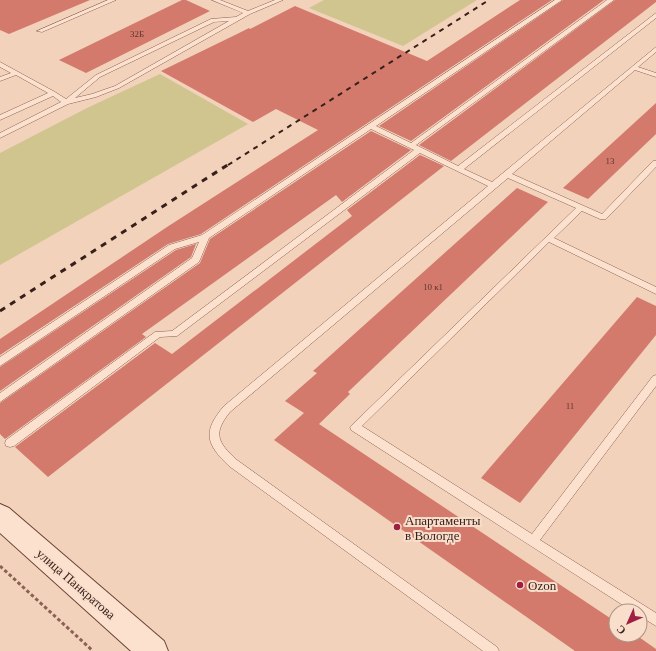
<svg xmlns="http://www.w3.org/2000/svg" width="656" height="651" font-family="Georgia,serif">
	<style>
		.green { fill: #d0c58e }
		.building { fill: #d37a6d }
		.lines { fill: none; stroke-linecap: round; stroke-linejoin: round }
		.lane-casing { stroke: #8a6153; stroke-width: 1 }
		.secondary-casing { stroke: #6c4237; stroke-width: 2 }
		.path { stroke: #8a6153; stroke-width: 3; stroke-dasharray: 3.5 2.5; stroke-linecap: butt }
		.lane { fill: #fce1cf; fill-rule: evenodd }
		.secondary { fill: #fce1cf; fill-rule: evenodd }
		.rail-far1 { stroke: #38201a; stroke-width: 2; stroke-dasharray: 5 5; stroke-linecap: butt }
		.rail { stroke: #38201a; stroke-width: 3; stroke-dasharray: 6 6; stroke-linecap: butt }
		.poi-dot { fill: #9e1e44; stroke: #f8decb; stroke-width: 1.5 }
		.labels { text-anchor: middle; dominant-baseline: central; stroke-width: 4; stroke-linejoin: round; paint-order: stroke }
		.number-label { font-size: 9px; fill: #5f362f }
		.near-poi-label { font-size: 13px; fill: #38201a; stroke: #f8decb; text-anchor: start }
		.near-street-label { font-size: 13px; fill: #38201a; stroke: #f8decb }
	</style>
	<rect width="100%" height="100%" fill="#f2d2bb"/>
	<g class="green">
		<path d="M324,0H477L403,46L309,8Z"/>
		<path d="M160,74L248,124L0,265V153L87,108Z"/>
	</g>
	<g class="building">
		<path d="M0,0H90L9,34L0,30Z"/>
		<path d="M182,0H186L210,11L86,73L59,60Z"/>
		<path d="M520,0H552L201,234L168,244L0,355V339L167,227L318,130L276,109L253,122L161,71L235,35L249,28L250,29L295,6L427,61Z"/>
		<path d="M563,0H604L411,141L379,126Z"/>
		<path d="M615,0H656V2L451,161L419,145Z"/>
		<path d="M656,103V134L588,199L563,188Z"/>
		<path d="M371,131L411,150L342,202L336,195L142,334L146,337L5,439L0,434V403L200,263L210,239Z"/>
		<path d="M420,155L444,166L48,477L15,447L155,343L172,354L352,216L347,210Z"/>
		<path d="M517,188L548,202L348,392L350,394L319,424L616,622V635H636L656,649V651H575L274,440L304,413L285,401L317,373L313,371Z"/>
		<path d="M196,244L191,257L0,391V367L176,250Z"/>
		<path d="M637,297L656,306V335L520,503L481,478Z"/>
	</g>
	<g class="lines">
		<g class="lane-casing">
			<g id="lane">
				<path d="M108,0H116L42,32L37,31Z"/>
				<path d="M212,0H220L248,11L275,0H283L250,14L119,88L96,97L68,104L0,138V133L61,102L53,96L0,120V115L48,93L16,75L0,81V77L11,73L0,67V62L55,92L66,99L96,75L211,19L236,17L243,13ZM229,21L115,86L92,94L75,98L100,77L214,22Z"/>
				<path d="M555,0H562L376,126L411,143L607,0H614L416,145L458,166L656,13V18L464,169L492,182L656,47V52L638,67L656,73V77L635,70L512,174L602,214L653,161H656V167L606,219H600L582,211L554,238L656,287V294L549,242L362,426L532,534L653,376L656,375V386L540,540L656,613V626L640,616V611H632L351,430L350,427L576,208L508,178L230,412C213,433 217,442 237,460L497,647L499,651H483L229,466C206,444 202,432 224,406L488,186L420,153L177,336L160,337L14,446L10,447L6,446L5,443L6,440L155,332L172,331L414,150L371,129L209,238L199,262L0,402V393L192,258L199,242L175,249L0,366V357L169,245L202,235Z"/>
			</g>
		</g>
		<g class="secondary-casing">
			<path id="secondary" d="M0,504L9,508L164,641L168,651H131L0,533Z"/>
		</g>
		<path class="path" d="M0,566L93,651"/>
		<use href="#lane" class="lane"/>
		<use href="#secondary" class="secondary"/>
		<path class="rail-far1" d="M228,165L489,0"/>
		<path class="rail" d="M0,311L229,164"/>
	</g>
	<g class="poi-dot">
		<circle cx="397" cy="527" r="4"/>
		<circle cx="520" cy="585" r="4"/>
	</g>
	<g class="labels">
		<g class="number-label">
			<text x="137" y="34">32Б</text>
			<text x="610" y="161">13</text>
			<text x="433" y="287">10 к1</text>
			<text x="570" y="406">11</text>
		</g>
		<g class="near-poi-label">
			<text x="405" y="520">Апартаменты<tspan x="405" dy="15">в Вологде</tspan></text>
			<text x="528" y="585">Ozon</text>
		</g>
		<g class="near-street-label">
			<text transform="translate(76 584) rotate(41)">улица Панкратова</text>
		</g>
	</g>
	<g transform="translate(628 623) rotate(225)"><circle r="19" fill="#f8decb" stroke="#ab9284"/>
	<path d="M0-3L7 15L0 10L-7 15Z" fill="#9e1e44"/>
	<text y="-6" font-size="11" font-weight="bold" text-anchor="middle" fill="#38201a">С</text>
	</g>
</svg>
